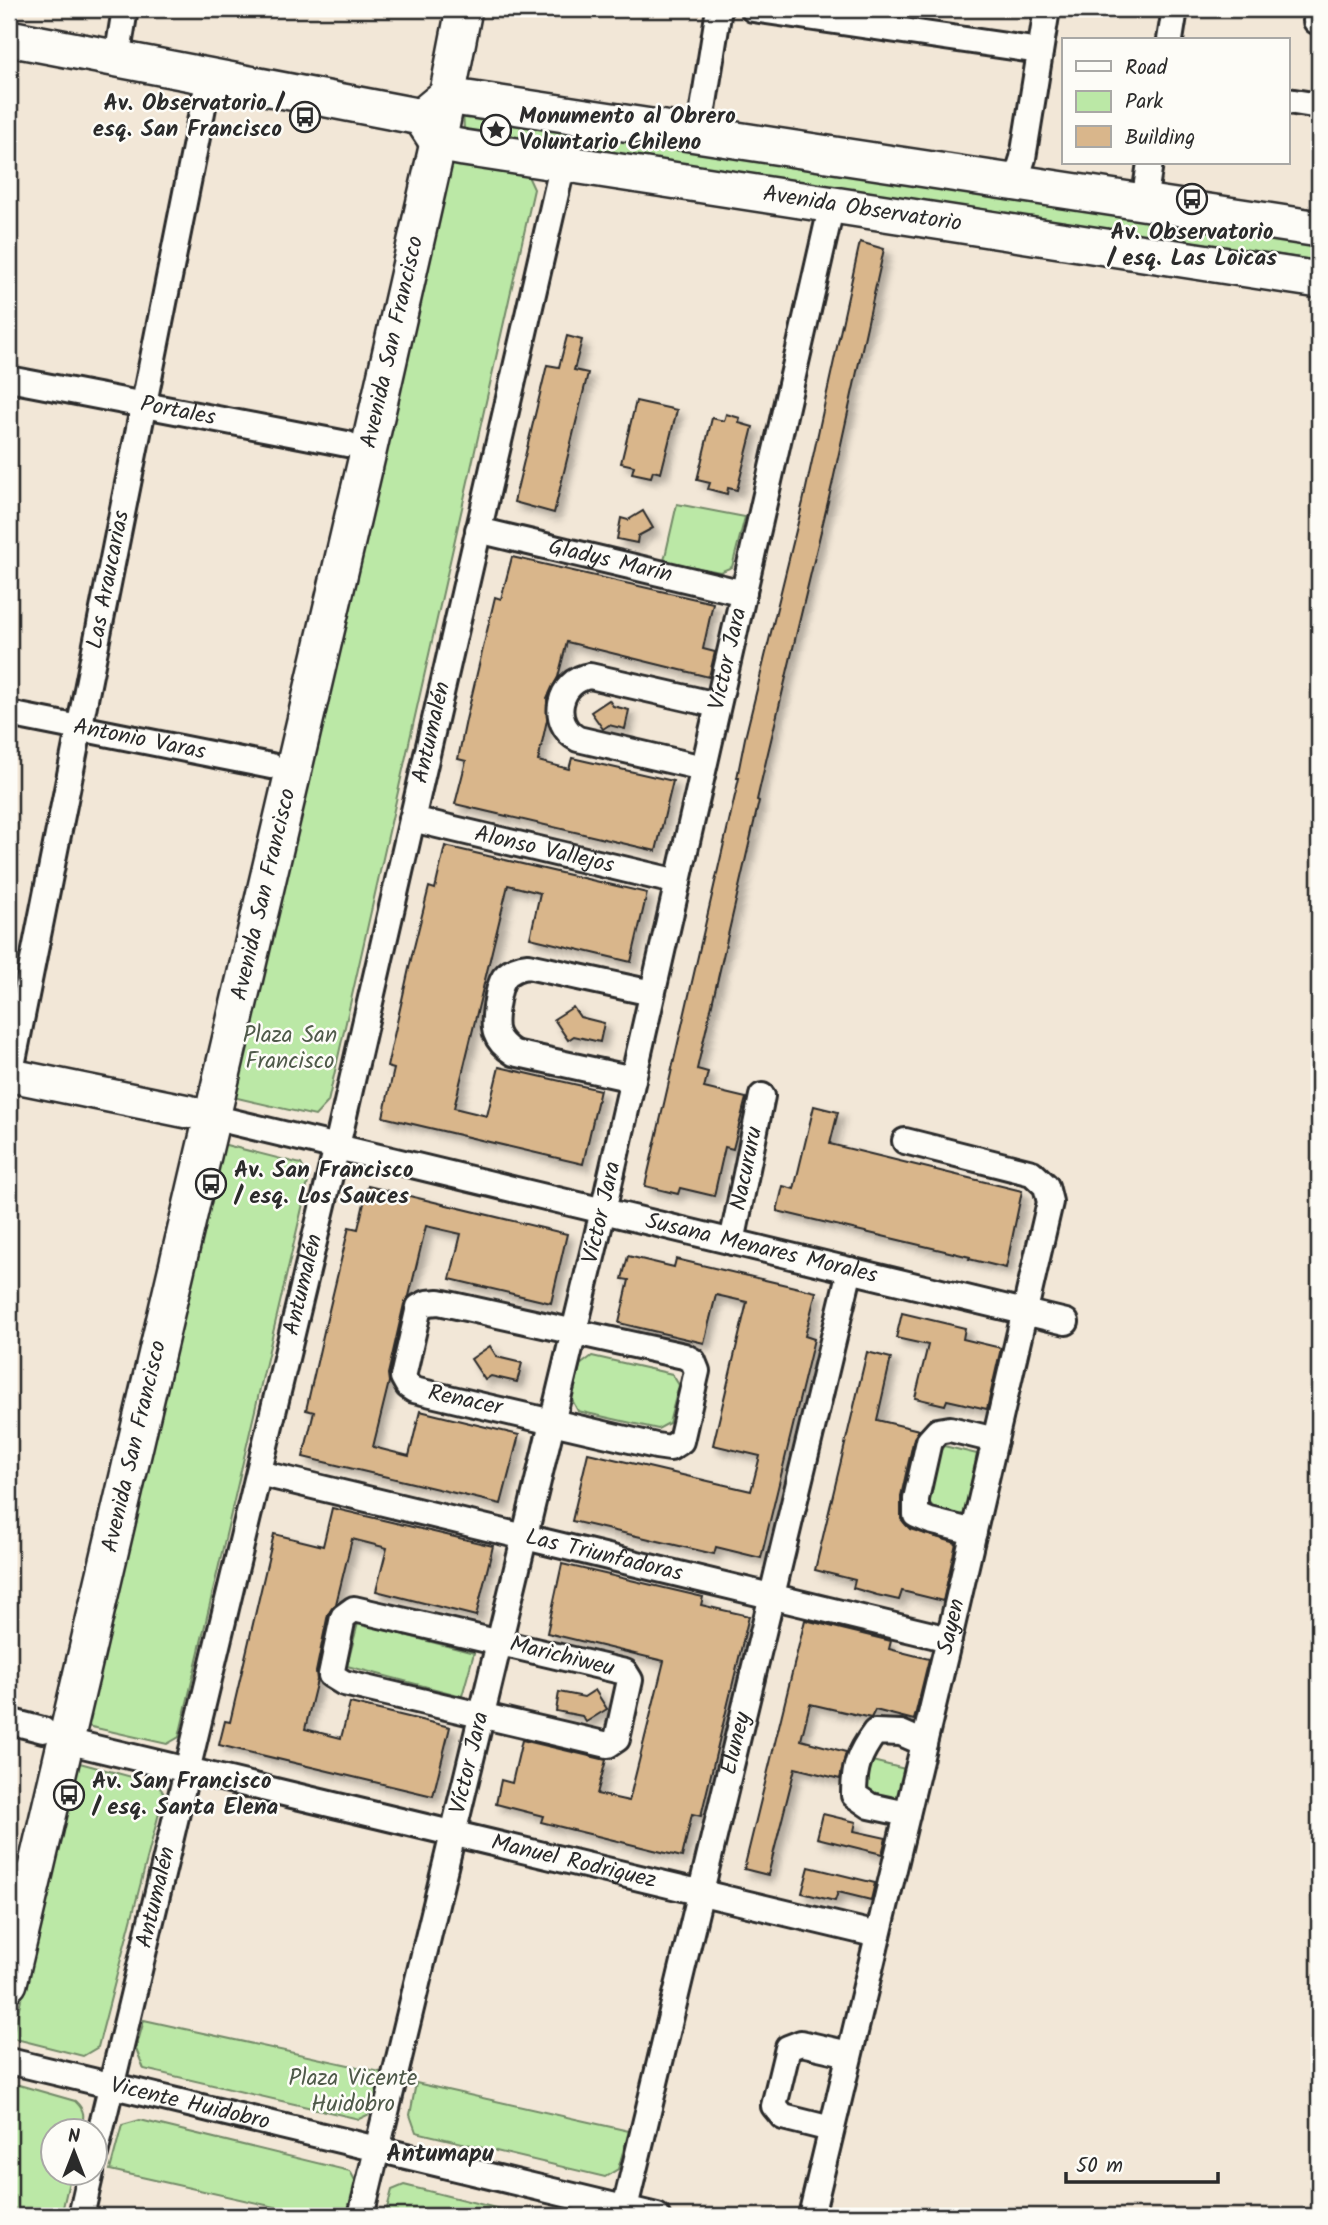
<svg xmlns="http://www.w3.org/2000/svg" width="1328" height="2225" font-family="Kalam,sans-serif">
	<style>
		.green { fill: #bbe8a6; stroke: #738a68; stroke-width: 2 }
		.building { fill: #d9b68b; stroke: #2b2b2b; stroke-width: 2; filter: url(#shadow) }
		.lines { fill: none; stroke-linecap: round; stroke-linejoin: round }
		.minor-casing { stroke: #2b2b2b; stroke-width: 30 }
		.tertiary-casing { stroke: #2b2b2b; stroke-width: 37 }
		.secondary-casing { stroke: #2b2b2b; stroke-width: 40 }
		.minor { stroke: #fdfcf7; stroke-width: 24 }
		.tertiary { stroke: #fdfcf7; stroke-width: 32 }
		.secondary { stroke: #fdfcf7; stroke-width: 35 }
		.labels { text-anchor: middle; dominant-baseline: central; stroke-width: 5; stroke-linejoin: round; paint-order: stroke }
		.poi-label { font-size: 23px; font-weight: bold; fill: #2b2b2b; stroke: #fdfcf7; text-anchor: start }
		.street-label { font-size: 23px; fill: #2b2b2b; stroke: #fdfcf7 }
		.park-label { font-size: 23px; fill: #4f5a4a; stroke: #fdfcf7 }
		.neighbourhood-label { font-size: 24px; font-weight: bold; fill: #2b2b2b; stroke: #fdfcf7 }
	</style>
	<defs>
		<filter id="shadow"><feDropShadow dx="6" dy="6" stdDeviation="3.5" flood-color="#0004"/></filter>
	</defs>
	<rect width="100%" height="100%" fill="#f2e7d7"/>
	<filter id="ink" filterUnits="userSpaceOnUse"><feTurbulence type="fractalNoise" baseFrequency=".0143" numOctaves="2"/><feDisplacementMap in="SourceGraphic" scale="14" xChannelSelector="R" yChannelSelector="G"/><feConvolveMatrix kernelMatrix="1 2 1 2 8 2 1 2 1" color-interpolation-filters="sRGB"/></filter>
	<g filter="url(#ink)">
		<g class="green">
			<path d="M463,108L1319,239V261L464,131Z"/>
			<path d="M450,160L527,174L534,189L328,1102L315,1116L233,1097Z"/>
			<path d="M677,504L745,517L732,567L720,572L664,561Z"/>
			<path d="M218,1143L301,1164L309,1178L179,1737L167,1744L87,1726Z"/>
			<path d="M592,1356L672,1374L679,1385L669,1423L658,1429L578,1411L572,1400L580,1365Z"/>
			<path d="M944,1446L977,1454L965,1516L932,1508L928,1497L939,1452Z"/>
			<path d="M358,1623L474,1653L462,1696L347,1666Z"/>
			<path d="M868,1760L909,1770L899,1812L858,1803Z"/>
			<path d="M76,1762L158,1784L164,1794L98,2047L83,2056L12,2038Z"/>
			<path d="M144,2020L385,2073L376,2111L359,2119L144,2069L136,2049Z"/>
			<path d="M416,2083L629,2131L618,2169L605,2177L416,2132L410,2115Z"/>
			<path d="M19,2085L75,2101C86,2111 84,2117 81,2130H52V2172L71,2173L61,2216H9V2086Z"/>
			<path d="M140,2120L350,2171L357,2184L349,2216H315L110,2170L122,2125Z"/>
			<path d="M404,2185L528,2216H385L392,2190Z"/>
		</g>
		<g class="building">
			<path d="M860,242L884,249L832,485L766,761L757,800L759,801L697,1069L708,1072L704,1088L746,1098L733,1149L725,1147L714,1196L680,1188L678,1194L645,1186L739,778H737L745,738L803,502Z"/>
			<path d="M567,336L582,340L574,370L588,373L554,513L514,502L547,365L559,367Z"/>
			<path d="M636,401L677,410L661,473L653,471L651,477L632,473L634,466L621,463Z"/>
			<path d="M726,414L740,418L739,423L753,427L737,490L728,488L727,494L708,489L710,483L697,480L712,418L724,421Z"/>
			<path d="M643,511L653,528L638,536L637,543L617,539L621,518L628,520Z"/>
			<path d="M512,557L713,603L703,649L715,652L709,677L567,642L558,677L547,699V720L538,761L569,769L572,758L673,781L656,851L455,804L466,761L458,759L466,720L495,597L501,599Z"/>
			<path d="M609,700L613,706L629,710L625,729L609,725L603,729L591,712Z"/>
			<path d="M445,846L647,893L631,962L530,938L540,893L508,885L465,1062L454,1108L487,1116L499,1067L600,1090L583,1164L383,1117L394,1069L387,1067L412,955L429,887L435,889Z"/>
			<path d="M573,1007L580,1017L604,1023L600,1042L574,1036L568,1040L554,1019Z"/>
			<path d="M814,1106L838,1112L830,1144L1022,1191L1006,1268L969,1259L970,1257L777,1211L783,1186L794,1189Z"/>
			<path d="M368,1186L567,1234L551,1303L450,1279L461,1234L426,1226L409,1296L404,1304L388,1374L389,1382L373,1447L409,1456L420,1411L519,1435L501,1504L303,1457L314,1412L306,1410L325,1327L349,1227L358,1229Z"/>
			<path d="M628,1256L674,1267L676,1259L816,1292L805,1336L814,1339L761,1558L716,1547L714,1554L572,1521L588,1453L751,1491L760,1456L713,1445L747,1302L716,1295L704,1343L619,1323L629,1280L622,1279Z"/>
			<path d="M902,1313L965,1328L963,1339L1001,1348L987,1409L947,1400L945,1405L915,1398L928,1345L896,1338Z"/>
			<path d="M490,1346L497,1357L522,1363L517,1382L491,1376L485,1380L471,1359Z"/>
			<path d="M867,1352L891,1358L877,1420L919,1430L914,1438L901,1496V1519L910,1529L956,1543L943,1601L902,1591L899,1600L877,1595L853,1588L855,1580L815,1570Z"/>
			<path d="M332,1508L493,1546L476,1616L376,1591L387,1548L352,1539L336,1604L328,1614L316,1672L317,1680L305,1729L341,1738L350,1703L450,1727L433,1796L219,1745L225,1721L230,1722L274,1534L323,1546Z"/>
			<path d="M562,1564L703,1597L701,1605L749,1616L701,1816L692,1814L682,1857L541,1822L543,1816L496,1804L501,1780L512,1783L522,1740L606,1760L597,1794L629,1801L664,1661L547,1633Z"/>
			<path d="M805,1620L891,1641L889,1649L929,1659L914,1720L875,1710L871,1718L810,1704L801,1740L846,1752L840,1779L795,1768L768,1875L744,1869Z"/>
			<path d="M595,1690L607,1709L586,1722L582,1716L556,1711L559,1692L584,1697Z"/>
			<path d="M823,1814L856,1822L854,1831L886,1838L882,1854L817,1838Z"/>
			<path d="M809,1867L875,1883L871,1900L838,1892L835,1901L802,1893Z"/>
		</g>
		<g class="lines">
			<g class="minor-casing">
				<g id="minor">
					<path d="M753,9L1040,51"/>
					<path d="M1316,21L1318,9"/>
					<path d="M1170,40L1175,9"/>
					<path d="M117,59L125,9"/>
					<path d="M1288,101L1319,106"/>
					<path d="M699,134L719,9"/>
					<path d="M1015,183L1023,158L1047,9"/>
					<path d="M1144,202L1150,163"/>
					<path id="s1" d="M9,379L347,444"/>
					<path id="s2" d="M478,530L744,593"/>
					<path id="s3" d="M9,714L271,766"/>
					<path d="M703,768L578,739C549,724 558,680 590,676L717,705"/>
					<path id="s4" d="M412,819L678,882"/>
					<path d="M633,1079L514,1053C506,1048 499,1042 496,1033C492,1022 498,987 504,978C510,970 519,967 528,966L652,993"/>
					<path id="s5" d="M9,1081L209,77"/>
					<path id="s6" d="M212,1117L1066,1322"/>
					<path id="s7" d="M732,1242L762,1096"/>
					<path d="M439,1302L684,1356L693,1361L697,1371L681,1441L670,1448L656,1446L414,1390L408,1386L403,1377L419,1307L427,1303Z"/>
					<path id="s8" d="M259,1473L949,1639"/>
					<path d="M974,1532L930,1521L916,1515V1499L929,1441L938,1431L950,1429L995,1440"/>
					<path d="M354,1609L625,1672L630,1680L617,1739L608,1745L344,1683L331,1675L343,1617Z"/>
					<path d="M9,1721L43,1730"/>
					<path id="s9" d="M66,1741L878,1935"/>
					<path d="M907,1814L870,1806L854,1795C854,1768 858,1755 875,1732L901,1733L924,1743"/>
					<path d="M9,1873H10"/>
					<path id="s10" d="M9,2061L657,2216"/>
					<path d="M831,2129L783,2117L774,2106L788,2048L801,2043L849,2054"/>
					<path id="s11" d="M94,2158L337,1146L563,163"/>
					<path d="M81,2216L91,2172"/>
					<path id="s12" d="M361,2216L603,1211L832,204"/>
					<path id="s13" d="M623,2216L850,1270"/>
					<path id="s14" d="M811,2216L949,1639L1050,1202L1046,1186L1032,1173L905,1141"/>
				</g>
			</g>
			<g class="tertiary-casing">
				<path id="tertiary" d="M9,1075L190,1112"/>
			</g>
			<g class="secondary-casing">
				<g id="secondary">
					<path id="s15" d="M9,38L421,117L438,143L464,148L1319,280"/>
					<path d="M428,111L446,96L474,100L1319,229"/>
					<path id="s16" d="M9,1983L369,448L438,143L464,9"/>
				</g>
			</g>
			<use href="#minor" class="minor"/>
			<use href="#tertiary" class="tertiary"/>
			<use href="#secondary" class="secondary"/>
		</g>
	</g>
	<defs>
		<g id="bus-ring" transform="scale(1.575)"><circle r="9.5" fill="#fdfcf7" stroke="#2b2b2b" stroke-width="1.5"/><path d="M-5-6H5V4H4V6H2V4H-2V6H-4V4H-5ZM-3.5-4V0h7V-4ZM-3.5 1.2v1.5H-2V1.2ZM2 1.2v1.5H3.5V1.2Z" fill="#2b2b2b"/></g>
		<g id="sight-ring" transform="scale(1.575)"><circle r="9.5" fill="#fdfcf7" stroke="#2b2b2b" stroke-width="1.5"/><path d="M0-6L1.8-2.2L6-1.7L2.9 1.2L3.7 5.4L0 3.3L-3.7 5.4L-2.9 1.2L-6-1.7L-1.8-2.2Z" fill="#2b2b2b"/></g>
	</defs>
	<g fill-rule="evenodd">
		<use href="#bus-ring" x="305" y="117"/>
		<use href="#sight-ring" x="496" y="130"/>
		<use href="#bus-ring" x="1192" y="199"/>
		<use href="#bus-ring" x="211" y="1184"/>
		<use href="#bus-ring" x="69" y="1795"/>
	</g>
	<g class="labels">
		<g class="poi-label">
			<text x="282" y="104" text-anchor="end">Av. Observatorio /<tspan x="282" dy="26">esq. San Francisco</tspan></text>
			<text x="519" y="117">Monumento al Obrero<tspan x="519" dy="26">Voluntario Chileno</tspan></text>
			<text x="1192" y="233" text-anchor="middle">Av. Observatorio<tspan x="1192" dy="26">/ esq. Las Loicas</tspan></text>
			<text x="234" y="1171">Av. San Francisco<tspan x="234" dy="26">/ esq. Los Sauces</tspan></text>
			<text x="92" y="1782">Av. San Francisco<tspan x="92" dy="26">/ esq. Santa Elena</tspan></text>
		</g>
		<g class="street-label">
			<text stroke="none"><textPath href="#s15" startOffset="880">Avenida Observatorio</textPath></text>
			<text stroke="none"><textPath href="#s16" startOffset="1685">Avenida San Francisco</textPath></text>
			<text stroke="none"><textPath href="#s1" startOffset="172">Portales</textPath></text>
			<text stroke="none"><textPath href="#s2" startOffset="136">Gladys Marín</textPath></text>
			<text stroke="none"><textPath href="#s5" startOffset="511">Las Araucarias</textPath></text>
			<text stroke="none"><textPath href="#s12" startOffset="1600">Víctor Jara</textPath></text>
			<text stroke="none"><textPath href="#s11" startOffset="1465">Antumalén</textPath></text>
			<text stroke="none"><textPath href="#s3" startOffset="133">Antonio Varas</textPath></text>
			<text stroke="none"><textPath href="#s4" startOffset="136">Alonso Vallejos</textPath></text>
			<text stroke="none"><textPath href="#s16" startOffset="1118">Avenida San Francisco</textPath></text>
			<text stroke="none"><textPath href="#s7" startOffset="75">Nacururu</textPath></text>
			<text stroke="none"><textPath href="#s12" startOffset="1032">Víctor Jara</textPath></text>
			<text stroke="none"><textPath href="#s6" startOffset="565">Susana Menares Morales</textPath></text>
			<text stroke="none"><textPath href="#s11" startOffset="898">Antumalén</textPath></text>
			<text transform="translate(465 1401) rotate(12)">Renacer</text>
			<text stroke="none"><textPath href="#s16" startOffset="551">Avenida San Francisco</textPath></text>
			<text stroke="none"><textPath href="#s8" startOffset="355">Las Triunfadoras</textPath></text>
			<text stroke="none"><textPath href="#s14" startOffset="606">Sayen</textPath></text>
			<text transform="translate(562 1657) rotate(14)">Marichiweu</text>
			<text stroke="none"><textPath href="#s13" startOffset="486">Eluney</textPath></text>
			<text stroke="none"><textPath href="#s12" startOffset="466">Víctor Jara</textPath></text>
			<text stroke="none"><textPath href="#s9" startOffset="522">Manuel Rodriguez</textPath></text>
			<text stroke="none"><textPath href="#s11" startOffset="268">Antumalén</textPath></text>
			<text stroke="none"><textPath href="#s10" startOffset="186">Vicente Huidobro</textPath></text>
		</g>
		<g class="park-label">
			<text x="290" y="1036">Plaza San<tspan x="290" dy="26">Francisco</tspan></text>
			<text x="353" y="2079">Plaza Vicente<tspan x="353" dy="26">Huidobro</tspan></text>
		</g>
		<g class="neighbourhood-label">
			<text x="440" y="2154">Antumapu</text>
		</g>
	</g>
	<rect width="1328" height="2225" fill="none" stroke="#fdfcf7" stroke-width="35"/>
	<rect x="18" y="18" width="1293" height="2190" fill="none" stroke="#2b2b2b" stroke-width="2.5" filter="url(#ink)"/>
	<rect x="1062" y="38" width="228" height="126" fill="#fdfcf7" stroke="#a9a8a5" stroke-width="2"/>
	<rect x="1076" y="61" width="35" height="10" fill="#fdfcf7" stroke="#a9a8a5" stroke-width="2"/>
	<text x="1125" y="74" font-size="21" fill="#2b2b2b">Road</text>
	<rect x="1076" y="91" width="35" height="21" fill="#bbe8a6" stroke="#a9a8a5" stroke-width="2"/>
	<text x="1125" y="108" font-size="21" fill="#2b2b2b">Park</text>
	<rect x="1076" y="126" width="35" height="21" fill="#d9b68b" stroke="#a9a8a5" stroke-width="2"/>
	<text x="1125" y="144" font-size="21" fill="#2b2b2b">Building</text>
	<g transform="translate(74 2152)"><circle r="33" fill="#fdfcf7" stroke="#a9a8a5" stroke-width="2"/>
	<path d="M0-5L12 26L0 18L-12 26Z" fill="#2b2b2b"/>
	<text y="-10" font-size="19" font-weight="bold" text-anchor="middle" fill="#2b2b2b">N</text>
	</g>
	<path d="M1066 2172v10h152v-10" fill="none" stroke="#2b2b2b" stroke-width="3.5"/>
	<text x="1076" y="2172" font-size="21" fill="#2b2b2b" stroke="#fdfcf7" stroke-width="5" paint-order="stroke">50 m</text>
</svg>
